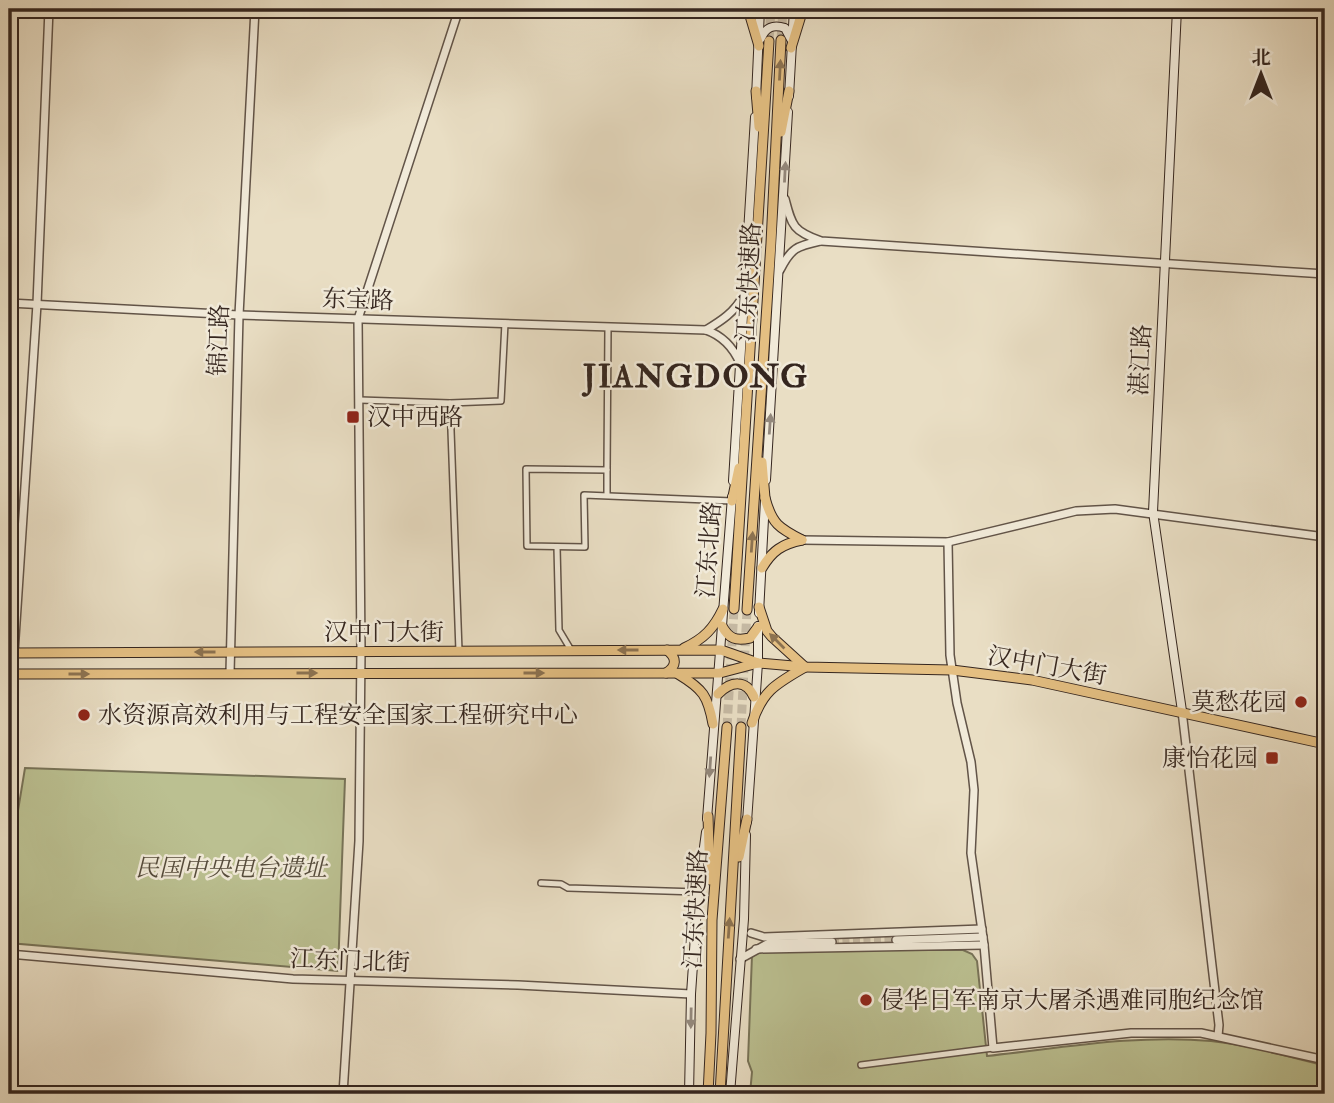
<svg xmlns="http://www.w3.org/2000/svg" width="1334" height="1103" font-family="'IM FELL Double Pica','Noto Serif SC',serif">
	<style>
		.green { fill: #bbc091; stroke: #787358; stroke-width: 2 }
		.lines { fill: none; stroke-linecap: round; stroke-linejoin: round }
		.tertiary-tunnel { stroke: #c5b9a3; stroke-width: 7; stroke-dasharray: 7 3.5; stroke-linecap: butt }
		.trunk-tunnel { stroke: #c5b9a3; stroke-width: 9; stroke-dasharray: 9 4.5; stroke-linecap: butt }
		.minor-casing { stroke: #625448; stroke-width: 8 }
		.tertiary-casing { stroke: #625448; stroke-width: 10 }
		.secondary-casing { stroke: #35261f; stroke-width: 10 }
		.primary-casing { stroke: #35261f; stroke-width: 11 }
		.trunk-casing { stroke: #35261f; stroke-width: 11 }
		.minor { stroke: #f1ead9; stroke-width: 5 }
		.tertiary { stroke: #f1ead9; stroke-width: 7 }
		.secondary { stroke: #f1ead9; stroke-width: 8 }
		.primary { stroke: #e4bf82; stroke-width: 9 }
		.trunk { stroke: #e4bf82; stroke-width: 9 }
		.oneway { fill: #8c7250 }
		.oneway2 { fill: #93887c }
		.poi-dot { fill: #8f2418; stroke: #f1ead9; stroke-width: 2.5 }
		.labels { text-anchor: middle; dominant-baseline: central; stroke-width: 5; stroke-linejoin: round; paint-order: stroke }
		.street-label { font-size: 24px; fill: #35261f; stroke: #f1ead9 }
		.poi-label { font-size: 24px; fill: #35261f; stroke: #f1ead9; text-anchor: start }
		.park-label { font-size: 24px; font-style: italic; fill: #564c3c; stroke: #f1ead9 }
		.district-label { font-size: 32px; font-weight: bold; letter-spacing: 2px; fill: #35261f; stroke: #f1ead9 }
	</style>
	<rect width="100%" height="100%" fill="#e9dec4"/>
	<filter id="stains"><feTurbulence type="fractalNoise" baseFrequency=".00286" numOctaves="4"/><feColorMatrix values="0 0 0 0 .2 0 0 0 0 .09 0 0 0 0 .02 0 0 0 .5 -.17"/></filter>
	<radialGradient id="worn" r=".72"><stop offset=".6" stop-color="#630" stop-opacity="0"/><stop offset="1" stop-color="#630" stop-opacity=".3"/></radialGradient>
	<g class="green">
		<path d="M25,768L345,779L338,971L9,943V865Z"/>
		<path d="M872,950H963L972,954L977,961L987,1056C1061,1048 1137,1034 1211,1041C1250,1045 1287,1056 1325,1066V1094H750L752,1072L748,1061L752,955L759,952Z"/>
	</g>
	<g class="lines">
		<path class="tertiary-tunnel" d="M832,942L896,940"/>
		<g class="trunk-tunnel">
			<path d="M781,40L783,9"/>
			<path d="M769,41L771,9"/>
			<path d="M727,727L734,609"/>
			<path d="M741,727L747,610"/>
		</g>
		<g class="minor-casing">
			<g id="minor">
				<path d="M608,327L607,470L526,469L527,546L585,547L584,495L732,501"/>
				<path d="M360,400L450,403L459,651"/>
				<path d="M450,403L501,401L505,323"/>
				<path d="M607,470V495"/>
				<path d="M557,547L559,630L571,650"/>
				<path d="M541,883L561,884L568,888L698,892"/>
				<path d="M861,1065L993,1048"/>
			</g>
		</g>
		<g class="tertiary-casing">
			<g id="tertiary">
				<path d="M785,199C792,226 793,231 821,241L1325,274"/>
				<path d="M780,270C791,248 797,246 820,241"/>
				<path d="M9,303L239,315L706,330C723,336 733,347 740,363"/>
				<path d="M706,330C721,321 735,312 743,296"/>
				<path d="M802,540L948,542L1076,511L1115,509L1325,537"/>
				<path d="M948,542L950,655L957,703L971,762L974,790L971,853L984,945L993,1048L1131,1033H1201L1325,1060"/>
				<path d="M230,673L239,315L255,9"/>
				<path d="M9,688L14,653L37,304L49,9"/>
				<path d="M1182,711L1219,1025L1218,1036"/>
				<path d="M751,933L764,937L982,929"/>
				<path d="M896,940L983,937"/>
				<path d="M756,949L984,945"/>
				<path d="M9,954L293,979L518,985L691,994"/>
				<path d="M740,959L769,943L832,942"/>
				<path d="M343,1094L359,841L361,651L358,319L459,9"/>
			</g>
		</g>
		<g class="secondary-casing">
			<g id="secondary">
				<path d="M1177,9L1153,512L1182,711"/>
				<path d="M761,38C766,27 773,24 785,28L791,39"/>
				<path d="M789,96L794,9"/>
				<path d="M756,97L760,9"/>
				<path d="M766,480L788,112"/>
				<path d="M733,481L755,117"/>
				<path d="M759,613L765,500"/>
				<path d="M707,819L732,497"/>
				<path d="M747,822L758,663V626"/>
				<path d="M689,1094L691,994L698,892L706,832"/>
				<path d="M730,1094L744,919L746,835"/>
			</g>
		</g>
		<g class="primary-casing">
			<g id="primary">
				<path d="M748,9L759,46"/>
				<path d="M791,48L803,9"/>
				<path d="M765,498C772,524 779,528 802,540"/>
				<path d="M762,568C772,551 782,544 802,540"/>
				<path d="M722,626C729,639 736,641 750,638L758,627"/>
				<path d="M684,648C704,639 714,628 723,609"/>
				<path d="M9,653L721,650L758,663L805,667L952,670L1032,680L1325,744"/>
				<path d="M666,673C677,666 677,658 667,650"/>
				<path d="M9,674L720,673L758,663"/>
				<path d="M678,674C703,689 708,696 713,724"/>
				<path d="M718,694C731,681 746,679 754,697"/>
				<path d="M752,723C763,690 776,684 805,667L772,637L767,631L759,607"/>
			</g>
		</g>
		<g class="trunk-casing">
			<g id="trunk">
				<path d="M756,91L759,127"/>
				<path d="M781,132L789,91"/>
				<path d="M762,462L765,498"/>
				<path d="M732,501L739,468"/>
				<path d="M734,609L769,41"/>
				<path d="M747,610L771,243L781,40"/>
				<path d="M708,816L710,880"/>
				<path d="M739,857L747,819"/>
				<path d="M708,1094L711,1033L712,920L727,727"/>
				<path d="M720,1094L741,727"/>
			</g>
		</g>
		<use href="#minor" class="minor"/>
		<use href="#tertiary" class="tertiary"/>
		<use href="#secondary" class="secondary"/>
		<use href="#primary" class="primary"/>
		<use href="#trunk" class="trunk"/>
	</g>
	<defs><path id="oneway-solid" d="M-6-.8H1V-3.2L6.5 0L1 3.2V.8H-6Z" transform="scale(1.75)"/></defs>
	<g class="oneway">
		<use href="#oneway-solid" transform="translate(780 70) rotate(-87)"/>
		<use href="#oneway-solid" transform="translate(752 542) rotate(-86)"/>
		<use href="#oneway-solid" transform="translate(777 641) rotate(-135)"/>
		<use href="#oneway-solid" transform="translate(628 650) rotate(180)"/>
		<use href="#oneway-solid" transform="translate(205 652) rotate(180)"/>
		<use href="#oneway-solid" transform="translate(307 673)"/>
		<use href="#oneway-solid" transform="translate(534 673)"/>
		<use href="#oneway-solid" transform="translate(79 674)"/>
		<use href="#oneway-solid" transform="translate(729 928) rotate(-86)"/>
	</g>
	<g class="oneway2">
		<use href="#oneway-solid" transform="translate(785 172) rotate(-87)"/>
		<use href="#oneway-solid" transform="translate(770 424) rotate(-86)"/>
		<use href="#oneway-solid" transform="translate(710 767) rotate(94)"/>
		<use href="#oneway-solid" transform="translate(691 1018) rotate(91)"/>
	</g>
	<g class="poi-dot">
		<rect x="346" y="410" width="14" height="14" rx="3.5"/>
		<circle cx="1301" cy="702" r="7"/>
		<circle cx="84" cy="715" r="7"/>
		<rect x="1265" y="751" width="14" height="14" rx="3.5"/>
		<circle cx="866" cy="1000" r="7"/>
	</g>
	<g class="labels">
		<g class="street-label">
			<text transform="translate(749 282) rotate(-87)">江东快速路</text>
			<text transform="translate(358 300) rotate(2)">东宝路</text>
			<text transform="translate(219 340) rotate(-88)">锦江路</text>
			<text transform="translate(1141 360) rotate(-87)">湛江路</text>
			<text transform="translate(709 550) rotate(-86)">江东北路</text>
			<text x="384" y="632">汉中门大街</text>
			<text transform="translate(1047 666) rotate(10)">汉中门大街</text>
			<text transform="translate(696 909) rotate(-87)">江东快速路</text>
			<text transform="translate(350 961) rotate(2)">江东门北街</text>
		</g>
		<g class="poi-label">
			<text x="367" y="417">汉中西路</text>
			<text x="1287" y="702" text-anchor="end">莫愁花园</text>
			<text x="98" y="715">水资源高效利用与工程安全国家工程研究中心</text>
			<text x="1258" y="758" text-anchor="end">康怡花园</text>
			<text x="880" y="1000">侵华日军南京大屠杀遇难同胞纪念馆</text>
		</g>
		<g class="park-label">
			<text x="231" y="868">民国中央电台遗址</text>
		</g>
		<g class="district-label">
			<text x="696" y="377">JIANGDONG</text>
		</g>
	</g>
	<rect width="1334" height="1103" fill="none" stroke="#e9dec4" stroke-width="35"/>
	<rect x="10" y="10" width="1313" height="1082" fill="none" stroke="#35261f" stroke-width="3.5"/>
	<rect x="18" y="18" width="1299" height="1068" fill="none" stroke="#35261f" stroke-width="2"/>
	<g transform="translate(1261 74)" stroke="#f1ead9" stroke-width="5" paint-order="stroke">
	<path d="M0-5L12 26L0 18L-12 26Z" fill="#35261f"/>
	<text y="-10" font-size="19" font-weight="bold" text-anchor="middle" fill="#35261f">北</text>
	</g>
	<rect width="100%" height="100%" filter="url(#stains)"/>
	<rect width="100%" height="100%" fill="url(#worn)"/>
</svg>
